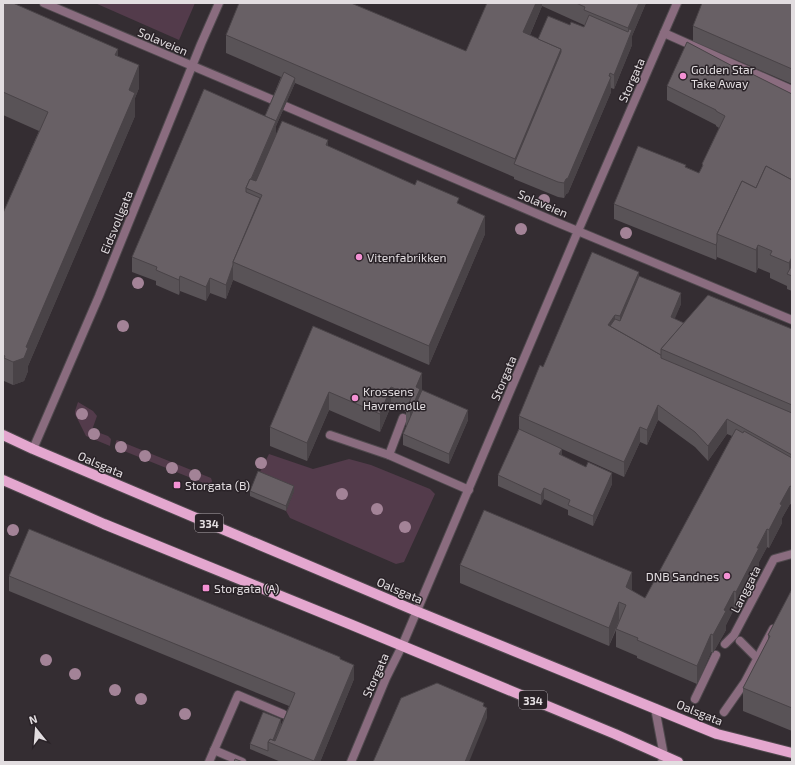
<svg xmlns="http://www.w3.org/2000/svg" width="795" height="765" font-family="'Exo 2',sans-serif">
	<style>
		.green { fill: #533b4b }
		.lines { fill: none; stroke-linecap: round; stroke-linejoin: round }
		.service-casing { stroke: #50494e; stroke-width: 10 }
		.pedestrian-casing { stroke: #50494e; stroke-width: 10 }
		.minor-casing { stroke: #50494e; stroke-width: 10 }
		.tertiary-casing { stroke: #50494e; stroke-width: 10 }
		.primary-casing { stroke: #50494e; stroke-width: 12 }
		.service { stroke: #8a6c7f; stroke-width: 8 }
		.pedestrian { stroke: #8a6c7f; stroke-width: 8 }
		.minor { stroke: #8a6c7f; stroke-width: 8 }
		.tertiary { stroke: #8a6c7f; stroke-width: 8 }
		.primary { stroke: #e4a7cf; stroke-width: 10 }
		.tree { fill: #a38397 }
		.wall { fill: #595357; fill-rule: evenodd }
		.shaded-wall { fill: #494347 }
		.building { fill: #686065; stroke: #494347 }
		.poi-dot { fill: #f491d4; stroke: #2a2328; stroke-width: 1.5 }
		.labels { text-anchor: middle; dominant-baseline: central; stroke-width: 3; stroke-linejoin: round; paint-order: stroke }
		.shield { fill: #2a2328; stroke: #aba5a9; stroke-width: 1 }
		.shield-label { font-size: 11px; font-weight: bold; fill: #e2dde0 }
		.street-label { font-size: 12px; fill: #e2dde0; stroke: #2a2328 }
		.poi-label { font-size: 12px; fill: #e2dde0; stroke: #2a2328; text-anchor: start }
	</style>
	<rect width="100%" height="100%" fill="#342d32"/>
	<g class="green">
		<path d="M95,3H195L179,40Z"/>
		<path d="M78,402L93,411L97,416L92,430L108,436L111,439L110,446L86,436L75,414V411Z"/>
		<path d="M117,440L211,478L212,481L211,484H206L119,449L115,447L116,441Z"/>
		<path d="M269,454L313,469L349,459L371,465L430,489L435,494L404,562L396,564L290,518L286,511L294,491L258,476Z"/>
	</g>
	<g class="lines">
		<g class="service-casing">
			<g id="service">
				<path d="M330,435L389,455L469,490"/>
				<path d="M389,455L403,418"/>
				<path d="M214,750L242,762"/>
				<path d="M209,762L238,695L283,714"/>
			</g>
		</g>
		<g class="pedestrian-casing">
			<g id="pedestrian">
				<path d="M664,33L792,90"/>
				<path d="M740,641L757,658"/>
				<path d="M725,644L734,635L774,559L792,554"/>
				<path d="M695,699L716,655"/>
				<path d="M724,712L745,682L773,629"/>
			</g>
		</g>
		<g class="minor-casing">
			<g id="minor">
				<path d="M33,449L99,296L201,44L219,3"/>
				<path d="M655,708L664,756L662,762"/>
				<path d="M351,762L386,678L402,646L578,231L677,3"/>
			</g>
		</g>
		<g class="tertiary-casing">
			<g id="tertiary">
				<path d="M44,3L273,100"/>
				<path d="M285,106L556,222L792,320"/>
			</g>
		</g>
		<g class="primary-casing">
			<g id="primary">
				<path d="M3,435L33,449L416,611L717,734L792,753"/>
				<path d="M3,480L104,524L352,625L615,734L678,762"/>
			</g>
		</g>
		<use href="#service" class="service"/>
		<use href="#pedestrian" class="pedestrian"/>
		<use href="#minor" class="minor"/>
		<use href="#tertiary" class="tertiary"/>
		<use href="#primary" class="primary"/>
	</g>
	<g class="tree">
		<circle cx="544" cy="200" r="6"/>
		<circle cx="521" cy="229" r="6"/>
		<circle cx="626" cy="233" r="6"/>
		<circle cx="138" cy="283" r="6"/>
		<circle cx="123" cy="326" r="6"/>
		<circle cx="82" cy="414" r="6"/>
		<circle cx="94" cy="434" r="6"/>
		<circle cx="121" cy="447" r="6"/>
		<circle cx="145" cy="456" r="6"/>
		<circle cx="261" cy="463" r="6"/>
		<circle cx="172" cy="468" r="6"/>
		<circle cx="195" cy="475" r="6"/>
		<circle cx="342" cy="494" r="6"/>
		<circle cx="377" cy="509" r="6"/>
		<circle cx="405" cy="527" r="6"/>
		<circle cx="13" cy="530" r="6"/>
		<circle cx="46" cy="660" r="6"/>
		<circle cx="75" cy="674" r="6"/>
		<circle cx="115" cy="690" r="6"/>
		<circle cx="141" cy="699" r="6"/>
		<circle cx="185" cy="714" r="6"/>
	</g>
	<g class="wall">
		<path d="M3,3L118,56L139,88L135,98V116L28,366V371L24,381L13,385L4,381V379L3,378V213L39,131L3,115Z"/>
		<path d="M487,3H646L632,36V45L614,89L611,88V92L568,193L566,194L564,198L558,197L514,179V177L295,83L276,126V133L328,147L459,204L485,234L429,365L233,280L226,299L210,293L206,301L180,291L179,295L156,285V281L132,272V257L265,116L281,77L226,53V35L466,51ZM542,6L584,25V27L570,25L538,39L530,35Z"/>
		<path d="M792,3V84L693,41V26Z"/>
		<path d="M738,69L792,94V291L787,289V286L770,278V273L758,268L756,273L717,257L716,260L614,219V204L686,167L699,173L702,168V164L719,128L716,126V125L667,100V86Z"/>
		<path d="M639,276L681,304L674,319L684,323L792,329V505L790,504L782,518V523L769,548L767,547L759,562V567L736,610L734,609L726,625V630L713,653L711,652L697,684L637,658V656L616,647V629L620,621L609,646L460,583V565L632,591L645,598L732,436L727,434L708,461L695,447L658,420L647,445L640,442L624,477L562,449V456L612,484L593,526L568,515V510L544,499L541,505L498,486V475L519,429V416L543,367Z"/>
		<path d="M313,326L422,391L468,420L449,464L403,445V434L406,428V412L391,406L380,432L329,410L307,461L270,446V427Z"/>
		<path d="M250,491H294L286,511L250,496Z"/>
		<path d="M9,576L340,659L354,679L320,762H281L250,749V744L281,725L289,706L9,591Z"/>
		<path d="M792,589V731L743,711V688L768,640V635Z"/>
	</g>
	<g class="shaded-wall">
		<path d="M536,3H542V6L523,51V32Z"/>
		<path d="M639,3H646L632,36V45L614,89V75L628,41V28Z"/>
		<path d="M118,49V72L115,55Z"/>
		<path d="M561,49V67L515,164V159Z"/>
		<path d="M139,65V88L135,98V116L28,366V371L24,381L13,385V362Z"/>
		<path d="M610,73L611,92L568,193L566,194L564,198V183Z"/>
		<path d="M295,78V83L276,126V135L253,191L247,189Z"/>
		<path d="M328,140V159L326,145Z"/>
		<path d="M485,216V234L429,365V346Z"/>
		<path d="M717,242V257L716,260V245Z"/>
		<path d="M758,245V268L756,273V250Z"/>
		<path d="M792,257V276L789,275V263Z"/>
		<path d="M233,265V280L226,299V285Z"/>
		<path d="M639,272V286L620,331V316Z"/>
		<path d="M180,276V291L179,295V280Z"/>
		<path d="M210,278V293L206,301V287Z"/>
		<path d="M681,293V304L671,328V317Z"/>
		<path d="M615,315V329L608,325Z"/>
		<path d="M422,373V391L410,430V412L416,387Z"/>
		<path d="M391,387V406L380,432V414Z"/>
		<path d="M329,392V410L307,461V443Z"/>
		<path d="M658,405V420L647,445V430Z"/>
		<path d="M468,410V420L449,464V454Z"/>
		<path d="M727,419V434L708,461V446Z"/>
		<path d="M640,427V442L624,477V462Z"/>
		<path d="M562,449V459L559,454Z"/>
		<path d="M612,473V484L593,526V516Z"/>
		<path d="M294,486V491L286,511V506Z"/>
		<path d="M790,486V504L782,518V523L769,548V530L780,504Z"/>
		<path d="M544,488V499L541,505V495Z"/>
		<path d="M767,529V547L759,562V567L736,610V592Z"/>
		<path d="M632,572V590L626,606V587Z"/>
		<path d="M734,591V609L726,625V630L713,653V635L724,610Z"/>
		<path d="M619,602V620L609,646V628Z"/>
		<path d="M711,634V652L697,684V666Z"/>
		<path d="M354,665V679L320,762H314Z"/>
		<path d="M487,708V718L469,762H465Z"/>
		<path d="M281,719V725L273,744L272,743Z"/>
	</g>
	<g class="building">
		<path d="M3,3H13L118,49L115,55L139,65L129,90L135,93L26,347L28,348L24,358L13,362L4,358L5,356L3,355V213L48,112L3,92Z"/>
		<path d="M239,3H351L466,51L487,3H536L523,32L561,49L515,159L226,35Z"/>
		<path d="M576,3H639L628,28L584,10L585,7Z"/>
		<path d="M702,3H792V69L693,26Z"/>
		<path d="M589,15L628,32L629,29L632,30L614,75L610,73L609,76L611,77L568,178L566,179L564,183L558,182L514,164L561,52V49L538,39L548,16L570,25L571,22L584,27Z"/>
		<path d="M687,42L738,69V67L792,94V180L766,166L756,188L742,181L717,234V242L716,245L614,204L638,146L686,165L685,167L699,173L703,165L702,164L725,116L716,111V110L667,86Z"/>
		<path d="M284,72L295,78L276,121L265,116Z"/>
		<path d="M204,89L276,121L251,179H250L246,188V192L260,198L233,262V265L226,285L210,278L206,287L180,276L179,280L156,270L157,267L132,257Z"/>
		<path d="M282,121L328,140L326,145L415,185L417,180L459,198L457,203L485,216L429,346L233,262L262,195L246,188L250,179L256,181Z"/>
		<path d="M766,166L792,180V257L789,263L770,255L772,251L758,245L756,250L717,234L742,181L756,188Z"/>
		<path d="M592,252L639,272L620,316L615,315L608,325L661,355V358L792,413V455L727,419L708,446L695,432L658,405L647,430L640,427L624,462L519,416L540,365L543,367Z"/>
		<path d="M792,265V276L787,274Z"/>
		<path d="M639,276L681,293L671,317L684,323L661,349V355L610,326L615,319L620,321Z"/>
		<path d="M708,295L792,329V405L661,349Z"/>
		<path d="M313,326L422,373L416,387L420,389L410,412L406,409L412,396L391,387L380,414L329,392L307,443L270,427Z"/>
		<path d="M422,390L468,410L449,454L403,434Z"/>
		<path d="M519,429L562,449L559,454L586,467L588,462L612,473L593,516L568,505L570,500L544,488L541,495L498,475Z"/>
		<path d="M736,429L743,433L744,431L792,458V487L790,486L780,504L782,505L769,530L767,529L757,548H759L736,592L734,591L724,610L726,611L713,635L711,634L697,666L637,640L638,638L616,629L626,605L619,602L609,628L460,565L484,510L632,572L626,587L645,598Z"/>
		<path d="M258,471L294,486L286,506L250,491Z"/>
		<path d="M29,529L340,657V659L354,665L314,761L268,742L270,739L275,741L295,693L9,576Z"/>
		<path d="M792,589V708L743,688L770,636L768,635Z"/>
		<path d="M437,683L484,703L483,706L487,708L465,762H373L401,698Z"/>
		<path d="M263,712L281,719L273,740L270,739L268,742V751L250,744Z"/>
		<path d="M235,759L243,762H234Z"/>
	</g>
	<g class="poi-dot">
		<circle cx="683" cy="76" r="4"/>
		<circle cx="359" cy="257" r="4"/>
		<circle cx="355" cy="398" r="4"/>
		<rect x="173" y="481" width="8" height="8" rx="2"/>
		<circle cx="727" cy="576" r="4"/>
		<rect x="202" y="584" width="8" height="8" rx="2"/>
	</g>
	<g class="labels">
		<g class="shield">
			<rect x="195" y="514" width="28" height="18" rx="3"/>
			<rect x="519" y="691" width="28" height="18" rx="3"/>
		</g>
		<g class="shield-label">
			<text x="209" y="523">334</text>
			<text x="533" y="700">334</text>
		</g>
		<g class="street-label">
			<text transform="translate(163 41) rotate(23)">Solaveien</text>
			<text transform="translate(631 80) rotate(-66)">Storgata</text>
			<text transform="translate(543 203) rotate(23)">Solaveien</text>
			<text transform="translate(116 222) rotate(-68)">Eidsvollgata</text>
			<text transform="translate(503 378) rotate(-67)">Storgata</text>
			<text transform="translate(101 464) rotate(23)">Oalsgata</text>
			<text transform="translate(745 589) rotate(-63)">Langgata</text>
			<text transform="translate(400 590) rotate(23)">Oalsgata</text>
			<text transform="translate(375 675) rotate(-66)">Storgata</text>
			<text transform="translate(700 712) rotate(22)">Oalsgata</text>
		</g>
		<g class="poi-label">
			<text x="691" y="69">Golden Star<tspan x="691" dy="14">Take Away</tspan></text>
			<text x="367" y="257">Vitenfabrikken</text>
			<text x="363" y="391">Krossens<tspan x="363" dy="14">Havremølle</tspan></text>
			<text x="185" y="485">Storgata (B)</text>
			<text x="719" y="576" text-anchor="end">DNB Sandnes</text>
			<text x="214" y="588">Storgata (A)</text>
		</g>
	</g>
	<rect width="795" height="765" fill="none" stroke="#e2dde0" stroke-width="8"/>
	<g transform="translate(36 729) rotate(343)" stroke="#2a2328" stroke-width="3" paint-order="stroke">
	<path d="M0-3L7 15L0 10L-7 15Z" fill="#e2dde0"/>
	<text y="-6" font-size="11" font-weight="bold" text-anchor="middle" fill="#e2dde0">N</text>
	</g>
</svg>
